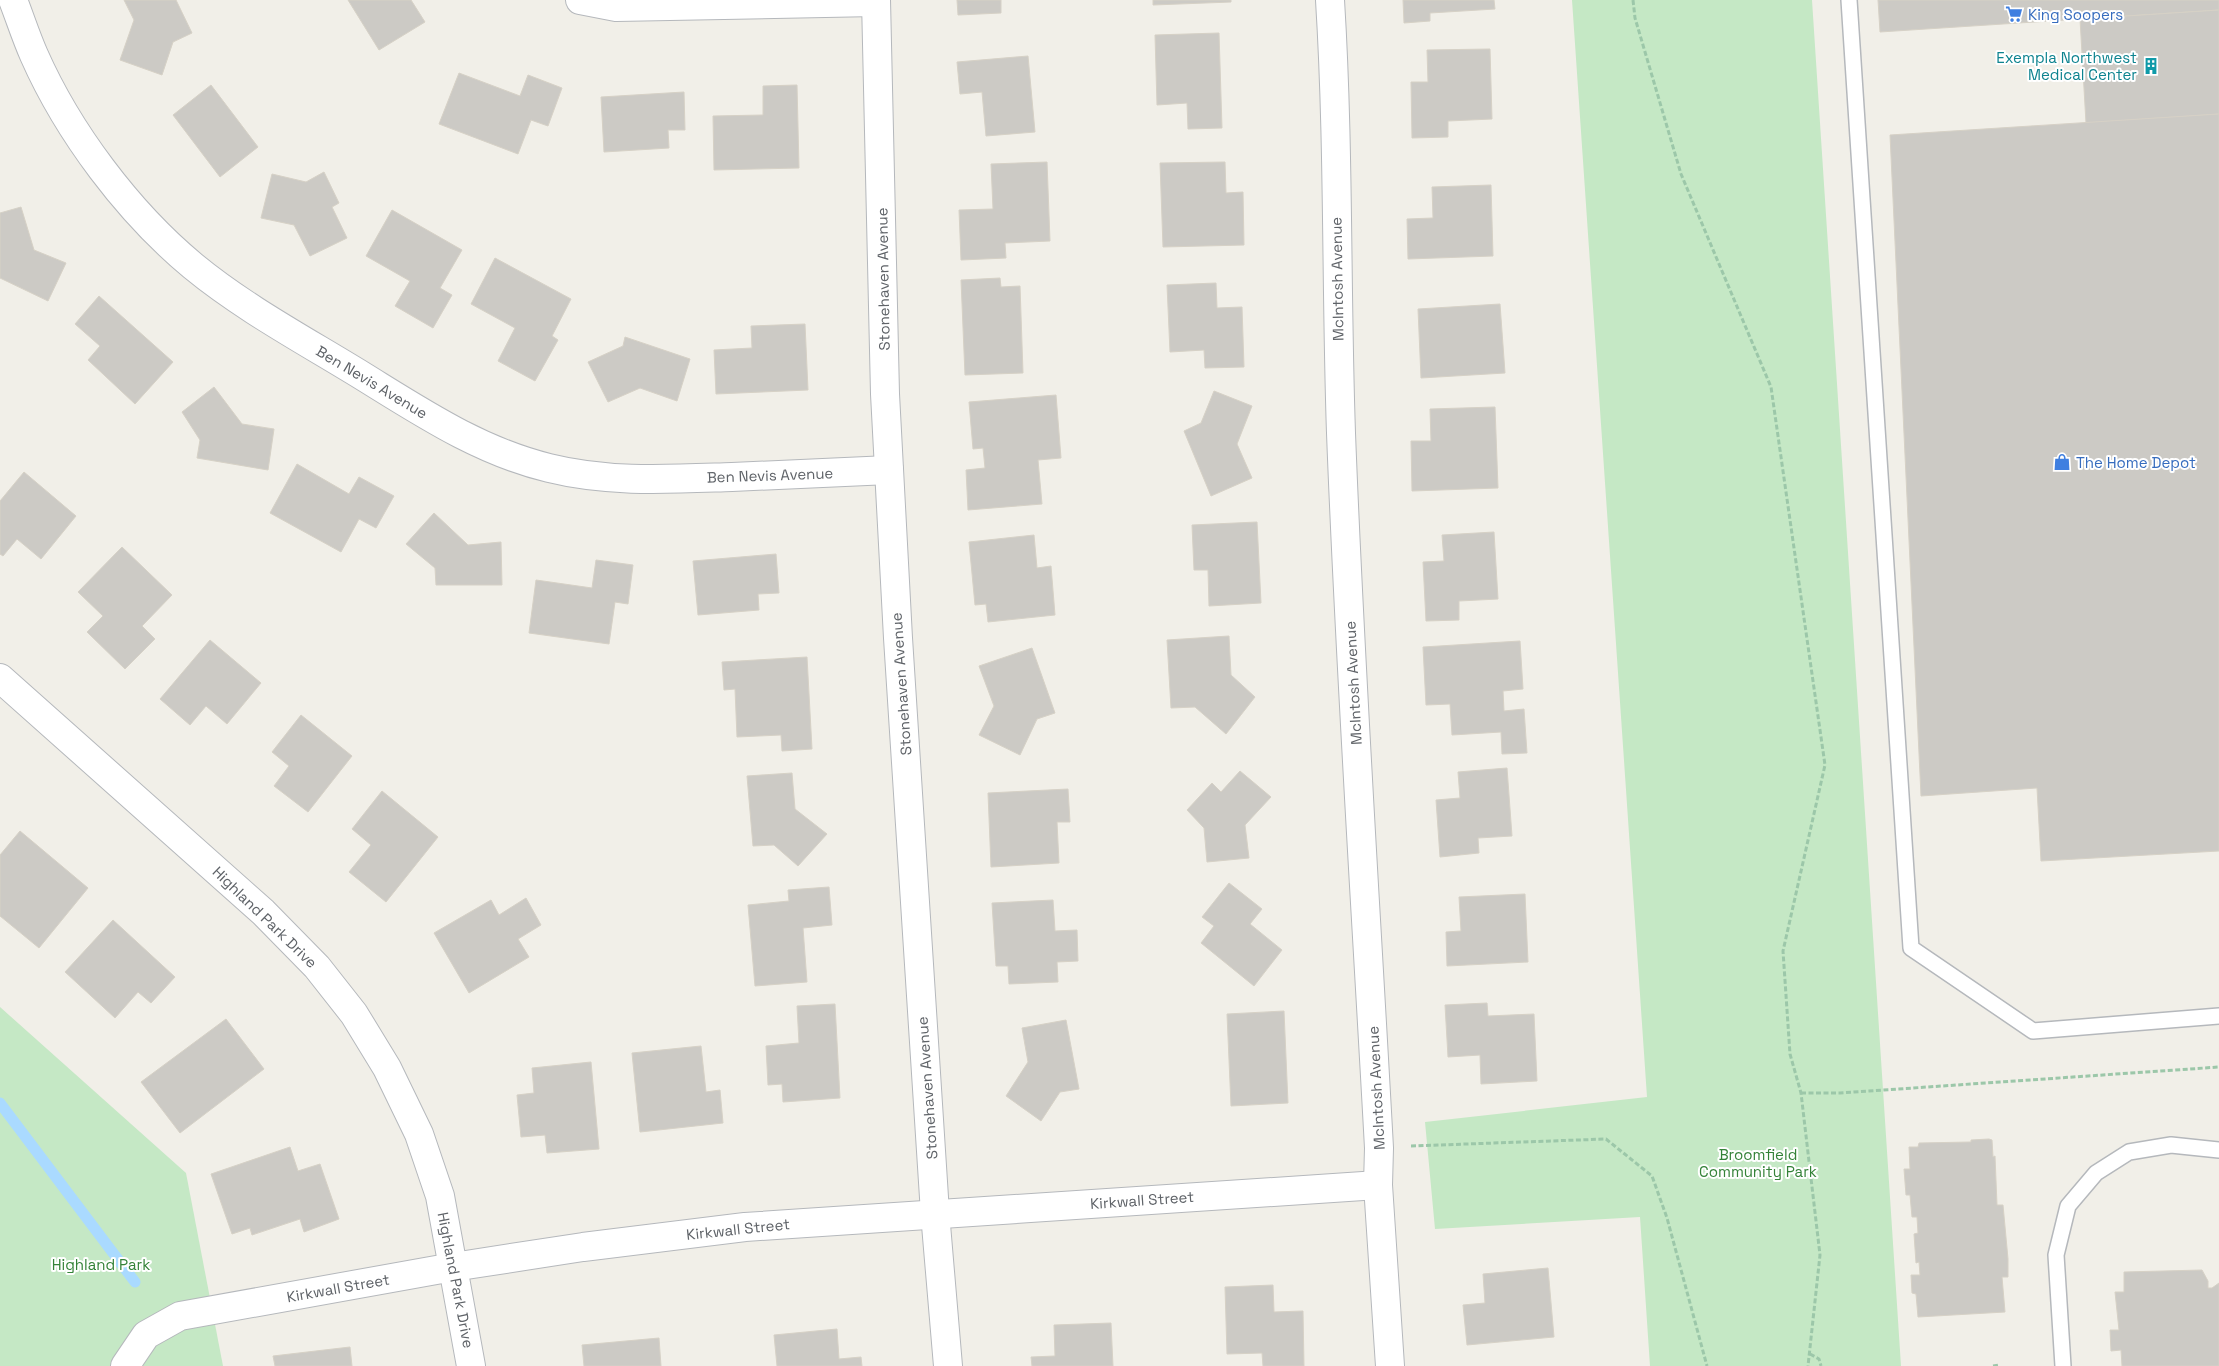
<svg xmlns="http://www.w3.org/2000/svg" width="2219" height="1366" font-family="'Space Grotesk',sans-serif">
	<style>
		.green { fill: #c5e8c5 }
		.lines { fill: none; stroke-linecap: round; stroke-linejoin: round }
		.stream { stroke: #aadaff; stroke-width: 11 }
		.building { fill: #cccac5; stroke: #d6d1c6 }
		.service-casing { stroke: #b5b8bc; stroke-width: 18 }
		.minor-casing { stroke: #b5b8bc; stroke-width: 30 }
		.path { stroke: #9cc7a9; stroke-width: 3; stroke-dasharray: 5 2.5; stroke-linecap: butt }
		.service { stroke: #fff; stroke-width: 15 }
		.minor { stroke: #fff; stroke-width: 28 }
		.labels { text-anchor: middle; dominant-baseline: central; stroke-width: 4; stroke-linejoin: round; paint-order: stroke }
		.shop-label { font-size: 15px; fill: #366cbe; stroke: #fff; text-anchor: start }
		.culture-label { font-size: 15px; fill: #0d838f; stroke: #fff; text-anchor: end }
		.street-label { font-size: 15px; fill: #5f6368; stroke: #fff }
		.park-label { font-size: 15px; fill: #348238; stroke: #fff }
	</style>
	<rect width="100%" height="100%" fill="#f1efe8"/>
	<g class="green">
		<path d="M1572,0H1812L1901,1366H1650L1640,1217L1435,1229L1425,1122L1647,1097Z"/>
		<path d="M0,1007L186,1173L223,1366H0Z"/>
	</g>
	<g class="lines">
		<path class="stream" d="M0,1103L135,1282"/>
	</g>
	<g class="building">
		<path d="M124,0H176L192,33L173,42L162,75L120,60L134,20Z"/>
		<path d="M348,0H411L425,22L379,50Z"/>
		<path d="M957,0H1001V13L958,15Z"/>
		<path d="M1153,0H1231V2L1153,5Z"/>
		<path d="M1403,0H1494L1495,9L1430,13V21L1404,23Z"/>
		<path d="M1878,0H2219V10L1880,32Z"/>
		<path d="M2219,10V114L2086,123L2080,19Z"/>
		<path d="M1219,33L1222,128L1188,129L1187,103L1157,105L1155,35Z"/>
		<path d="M1490,49L1492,119L1448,121V137L1412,138L1411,82H1428L1427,50Z"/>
		<path d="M1028,56L1035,132L986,136L982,92L960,94L957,62Z"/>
		<path d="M459,73L520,96L528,75L562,88L548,126L531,120L518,154L439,124Z"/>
		<path d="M211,85L258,147L220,177L173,115Z"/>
		<path d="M797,85L799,168L714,170L713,116L763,115V86Z"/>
		<path d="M684,92L685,130H668L669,148L604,152L601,97Z"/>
		<path d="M2219,114V851L2041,861L2037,788L1921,796L1890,135Z"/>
		<path d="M1047,162L1050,241L1005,243L1006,258L961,260L959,210L993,209L991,164Z"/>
		<path d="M1225,162L1226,193L1243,192L1244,245L1163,247L1160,163Z"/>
		<path d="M324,172L339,203L332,207L347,238L310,256L294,225L261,218L272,174L306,182Z"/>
		<path d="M1491,185L1493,256L1408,259L1407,219L1433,218L1432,187Z"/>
		<path d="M21,207L34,250L66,263L48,301L0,278V213Z"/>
		<path d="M392,210L462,250L440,288L452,295L433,328L395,306L410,281L366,256Z"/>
		<path d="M495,258L571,299L552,336L558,340L535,381L498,361L515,328L471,304Z"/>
		<path d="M1000,278L1001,287L1020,286L1023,373L965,375L961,280Z"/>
		<path d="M1216,283L1217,308L1242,307L1244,367L1205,368L1204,350L1170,352L1167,285Z"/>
		<path d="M99,296L173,362L135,404L88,360L100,346L75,324Z"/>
		<path d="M1500,304L1505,373L1421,378L1418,309Z"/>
		<path d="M805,324L808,390L716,394L714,350L752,348L751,326Z"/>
		<path d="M625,337L690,359L677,401L640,388L608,402L588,362L623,346Z"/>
		<path d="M214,387L242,424L274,429L268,470L197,458L200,440L182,412Z"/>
		<path d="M1214,391L1252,406L1237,444L1252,478L1211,496L1184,431L1201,423Z"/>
		<path d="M1056,395L1061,458L1038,460L1042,504L968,510L966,470L985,468L983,448L973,449L969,402Z"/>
		<path d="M1495,407L1498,488L1412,491L1411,441H1431L1430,409Z"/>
		<path d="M297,464L349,494L359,477L394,496L376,528L359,519L341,552L270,513Z"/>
		<path d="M24,472L76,516L41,559L17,539L3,556L0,554V501Z"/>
		<path d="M434,513L468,545L501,542L502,585H436L435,568L406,544Z"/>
		<path d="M1257,522L1261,603L1209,606L1208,570H1194L1192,525Z"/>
		<path d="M1494,532L1498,599L1459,601V620L1426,621L1423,562L1444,561L1442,535Z"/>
		<path d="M1034,535L1037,568L1051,566L1055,615L988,622L986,604L975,605L969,542Z"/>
		<path d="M122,547L172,595L142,626L155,639L125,669L87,632L103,616L78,592Z"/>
		<path d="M776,554L779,593L758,594L759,610L698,615L693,561Z"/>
		<path d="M596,560L633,565L628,604L615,602L609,644L529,633L536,580L592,588Z"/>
		<path d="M1229,636L1231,675L1255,697L1226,734L1195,707L1171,708L1167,640Z"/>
		<path d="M210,640L261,683L227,724L206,706L190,725L160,699Z"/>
		<path d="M1520,641L1523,689L1503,691L1504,711L1524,709L1527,753L1502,754L1501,732L1452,735L1450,704L1426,705L1423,647Z"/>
		<path d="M1032,648L1055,713L1037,719L1020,755L979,735L994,706L979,666Z"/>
		<path d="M807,657L812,749L782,751L781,735L737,737L735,689L724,690L722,662Z"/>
		<path d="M301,715L352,756L308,812L274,786L289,766L272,752Z"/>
		<path d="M1507,768L1512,836L1478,838L1479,853L1440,857L1436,800L1460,798L1458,772Z"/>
		<path d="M1240,771L1271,797L1245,825L1249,858L1207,862L1204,828L1187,810L1212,783L1221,792Z"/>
		<path d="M792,773L795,809L827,834L798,866L774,845L753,846L747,776Z"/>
		<path d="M1068,789L1070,822H1057L1059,863L991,867L988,793Z"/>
		<path d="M382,791L438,837L386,902L349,872L371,845L352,829Z"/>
		<path d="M20,831L88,888L39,948L0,916V855Z"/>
		<path d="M1229,883L1262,909L1250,924L1282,950L1254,986L1201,943L1214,926L1202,917Z"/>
		<path d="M829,887L832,925L803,928L807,982L755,986L748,905L789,901L788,890Z"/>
		<path d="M1525,894L1528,962L1447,966L1446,932L1461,931L1459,897Z"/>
		<path d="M526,898L541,925L518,939L529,957L469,993L434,933L491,900L499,915Z"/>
		<path d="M1053,900L1055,931L1077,930L1078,961L1057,962L1058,982L1009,984L1008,966H996L992,903Z"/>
		<path d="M113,920L175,977L151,1003L138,992L115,1018L65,972Z"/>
		<path d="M1487,1003L1488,1016L1534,1014L1537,1081L1481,1084L1480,1055L1448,1057L1445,1005Z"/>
		<path d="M835,1004L840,1098L783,1102L782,1084L768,1085L766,1046L799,1043L797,1006Z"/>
		<path d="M1284,1011L1288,1103L1231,1106L1227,1014Z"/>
		<path d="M226,1019L264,1069L180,1133L141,1082Z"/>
		<path d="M1066,1020L1079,1089L1060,1092L1041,1121L1006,1096L1028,1062L1022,1028Z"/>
		<path d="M701,1046L706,1092L720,1090L723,1123L640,1132L632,1053Z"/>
		<path d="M591,1062L599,1149L547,1153L545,1135L521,1137L517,1095L534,1093L532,1068Z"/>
		<path d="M1989,1139L1992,1140L1993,1157L1995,1156L1997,1205H2003L2008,1259V1277H2002L2005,1312L1918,1317L1916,1294L1912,1293L1911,1275H1920L1919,1262L1916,1263L1914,1234L1918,1233L1917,1217H1912L1910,1195H1906L1904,1169H1910L1909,1147H1918L1919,1143L1971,1142V1140Z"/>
		<path d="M290,1147L298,1171L320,1164L339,1219L304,1232L300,1219L252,1235L250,1228L232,1234L211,1174Z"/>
		<path d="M1548,1268L1554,1337L1467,1345L1463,1305L1485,1303L1483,1274Z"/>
		<path d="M2202,1270L2208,1281V1288H2212L2219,1283V1366H2122L2121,1350L2111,1351L2110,1330H2119L2115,1292H2124V1272Z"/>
		<path d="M1273,1285L1274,1312L1303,1311L1304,1366H1263L1262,1353L1227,1354L1225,1287Z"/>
		<path d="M1111,1323L1113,1366H1032L1031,1357L1055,1356L1054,1325Z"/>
		<path d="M837,1329L839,1359L861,1357L862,1366H777L774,1335Z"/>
		<path d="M659,1338L661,1366H584L582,1345Z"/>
		<path d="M350,1347L352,1366H275L273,1356Z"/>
	</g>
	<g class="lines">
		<g class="service-casing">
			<g id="service">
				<path d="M1849,0L1911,948L2033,1031L2219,1016"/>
				<path d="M2063,1366L2056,1255L2068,1206L2096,1173L2129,1152L2171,1145L2219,1150"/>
			</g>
		</g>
		<g class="minor-casing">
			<g id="minor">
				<path d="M13,0C20,18 26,37 34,55C68,132 128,212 193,266C244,308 304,340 361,375C421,412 479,451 549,468C609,483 671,479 732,477C785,475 837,472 889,470"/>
				<path d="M580,0L616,7L876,2"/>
				<path d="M876,0L885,394L898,638L935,1213L948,1366"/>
				<path d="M1330,0C1339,144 1336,289 1341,433C1350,671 1366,909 1379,1148L1378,1185L1390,1366"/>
				<path d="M0,678L263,912L317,967L354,1014L387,1068L419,1134L440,1196L471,1366"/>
				<path d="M125,1366L146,1335L180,1316L453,1267L583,1247L745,1227L1378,1185"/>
			</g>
		</g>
		<g class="path">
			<path d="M1633,0L1635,18L1681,174L1771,387L1825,765L1783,951L1790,1054L1801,1093L1820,1255L1808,1366"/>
			<path d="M1801,1093H1840L2219,1067"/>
			<path d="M1411,1146L1606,1139L1652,1176L1667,1218L1707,1366"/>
			<path d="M1810,1354L1819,1359L1821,1366"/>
			<path d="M1993,1366L2000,1365"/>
		</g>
		<use href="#service" class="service"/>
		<use href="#minor" class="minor"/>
	</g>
	<defs>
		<g id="supermarket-bare" transform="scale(1.35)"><path d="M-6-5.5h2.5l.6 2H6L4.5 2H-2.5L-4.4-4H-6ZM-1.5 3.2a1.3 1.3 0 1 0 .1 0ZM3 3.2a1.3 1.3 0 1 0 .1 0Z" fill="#3f7fe0" stroke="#fff" stroke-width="2.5" paint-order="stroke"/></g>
		<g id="building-bare" transform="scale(1.35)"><path d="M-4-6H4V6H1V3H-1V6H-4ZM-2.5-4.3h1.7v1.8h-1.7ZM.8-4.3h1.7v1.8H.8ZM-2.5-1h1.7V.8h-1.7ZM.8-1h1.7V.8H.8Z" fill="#0f9aa8" stroke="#fff" stroke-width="2.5" paint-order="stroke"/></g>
		<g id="shop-bare" transform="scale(1.35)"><path d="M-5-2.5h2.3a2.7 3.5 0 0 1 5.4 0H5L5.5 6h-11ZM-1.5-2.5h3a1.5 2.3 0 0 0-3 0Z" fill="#3f7fe0" stroke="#fff" stroke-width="2.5" paint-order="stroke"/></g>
	</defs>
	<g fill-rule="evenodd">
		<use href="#supermarket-bare" x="2014" y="14"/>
		<use href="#building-bare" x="2151" y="66"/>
		<use href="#shop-bare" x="2062" y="462"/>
	</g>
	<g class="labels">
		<g class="shop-label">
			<text x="2028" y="14">King Soopers</text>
			<text x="2076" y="462">The Home Depot</text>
		</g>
		<g class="culture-label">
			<text x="2137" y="57">Exempla Northwest<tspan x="2137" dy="17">Medical Center</tspan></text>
		</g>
		<g class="street-label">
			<text transform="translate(883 279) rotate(-91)">Stonehaven Avenue</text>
			<text transform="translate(1337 279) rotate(-91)">McIntosh Avenue</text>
			<text transform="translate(372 382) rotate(31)">Ben Nevis Avenue</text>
			<text transform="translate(770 475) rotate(-2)">Ben Nevis Avenue</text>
			<text transform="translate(1353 683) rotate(-93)">McIntosh Avenue</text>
			<text transform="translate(901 684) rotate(-94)">Stonehaven Avenue</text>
			<text transform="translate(265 917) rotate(44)">Highland Park Drive</text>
			<text transform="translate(927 1088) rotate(-94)">Stonehaven Avenue</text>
			<text transform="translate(1376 1088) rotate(-93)">McIntosh Avenue</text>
			<text transform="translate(1142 1200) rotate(-4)">Kirkwall Street</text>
			<text transform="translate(738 1229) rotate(-6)">Kirkwall Street</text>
			<text transform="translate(456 1280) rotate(79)">Highland Park Drive</text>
			<text transform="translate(338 1288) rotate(-10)">Kirkwall Street</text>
		</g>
		<g class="park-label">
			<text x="1758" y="1154">Broomfield<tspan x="1758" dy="17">Community Park</tspan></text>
			<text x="101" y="1264">Highland Park</text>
		</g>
	</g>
</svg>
